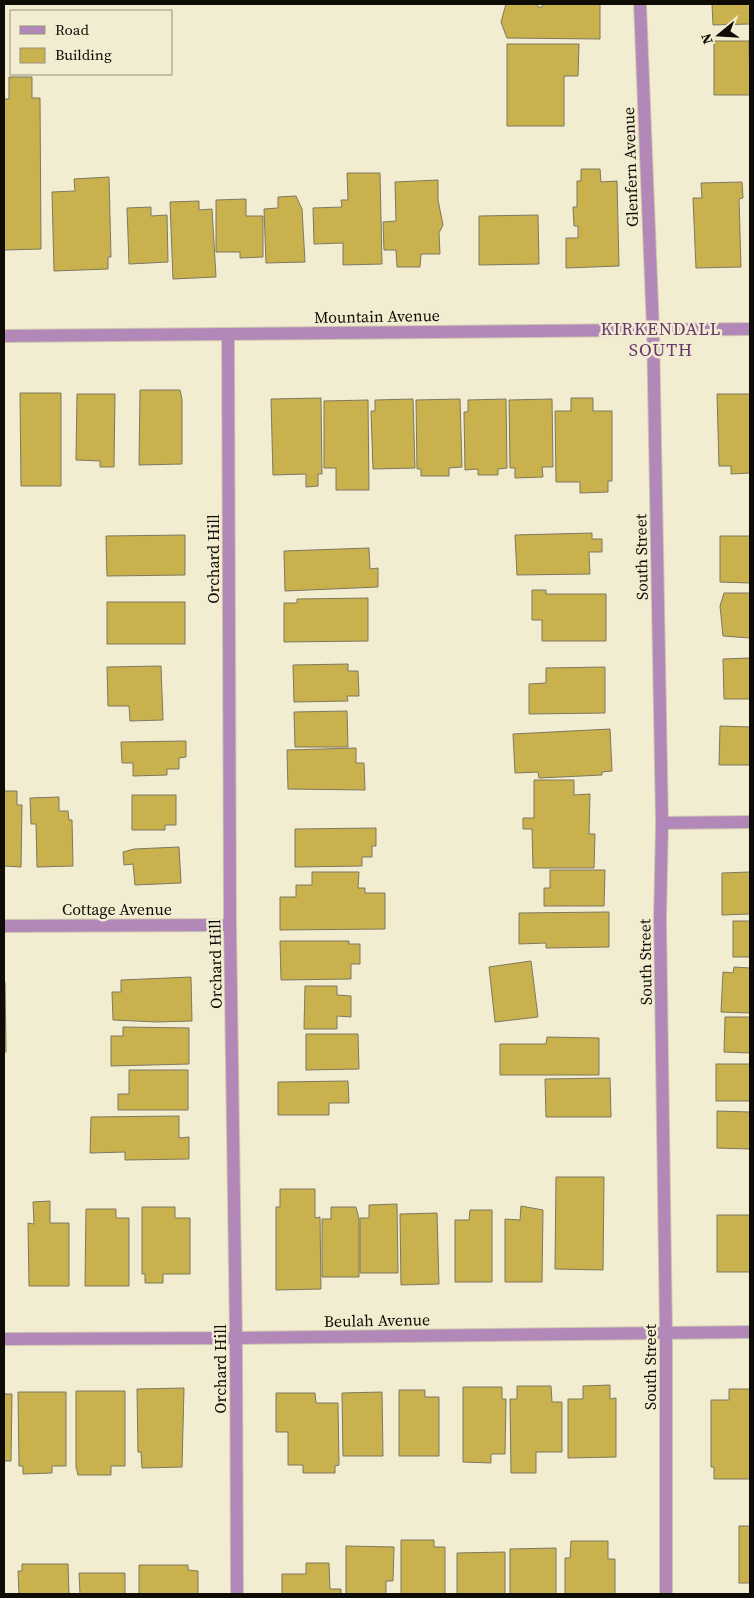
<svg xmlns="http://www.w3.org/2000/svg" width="754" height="1598" font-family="'Source Serif 4',serif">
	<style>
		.building { fill: #c9b24d; stroke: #7e7860 }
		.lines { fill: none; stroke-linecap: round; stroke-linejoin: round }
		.minor-casing { stroke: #cec8b0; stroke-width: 14 }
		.minor { stroke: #b288b8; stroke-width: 12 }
		.labels { text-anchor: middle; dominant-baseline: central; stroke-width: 5; stroke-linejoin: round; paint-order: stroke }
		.street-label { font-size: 16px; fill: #0f0c05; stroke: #f2ecd1 }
		.neighbourhood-label { font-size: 18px; letter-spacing: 1px; fill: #66386d; stroke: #f2ecd1 }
	</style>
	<rect width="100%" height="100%" fill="#f2ecd1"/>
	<g class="building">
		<path d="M506,4H537L538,7H542L544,4H600V39L507,38L501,22Z"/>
		<path d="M712,4H750V24L713,25Z"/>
		<path d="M714,41H749L750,95H714Z"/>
		<path d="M507,44H579L578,76H564V126H507Z"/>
		<path d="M9,77H32V98H40L41,249L4,250V99H9Z"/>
		<path d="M581,169H600L601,182L617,181L619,266L566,268V238H578V226H574L573,207H577V181H581Z"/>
		<path d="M347,173H380L382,264L343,265V243L314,244L313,208L342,207L341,200H348Z"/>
		<path d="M109,177L111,257H108V269L54,271L52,192L75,191L74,179Z"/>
		<path d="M438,180V200L443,225L439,233L440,254H421L420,267H397L396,250H384L383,222L396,221L395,182Z"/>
		<path d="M742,182L743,198L739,199L741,267L696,268L693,198H702L701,183Z"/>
		<path d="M296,196L302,209L305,262L266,263L264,209L278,208V197Z"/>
		<path d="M246,199V216H263V257L240,258V252H216V200Z"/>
		<path d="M199,201V210L212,209L216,277L173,279L170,202Z"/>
		<path d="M151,207V216L167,215L168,262L129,264L127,208Z"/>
		<path d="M538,215L539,264L479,265V216Z"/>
		<path d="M140,390H180L182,399V464L139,465Z"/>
		<path d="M20,393H61V486H21Z"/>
		<path d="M77,394H115L114,467H100V461L76,460Z"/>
		<path d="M717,394H750V473L731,474V466H719Z"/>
		<path d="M321,398L322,474H318V486L306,487V474L273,475L271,399Z"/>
		<path d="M571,398H593V411H612V481H608V492L580,493V482H556L555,411H571Z"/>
		<path d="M413,399L415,468L373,469L371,411H375V400Z"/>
		<path d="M460,399L462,467L449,468V476H421V469H417L416,400Z"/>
		<path d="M506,399L507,468L498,469V475H478V469L465,470L464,412H468V400Z"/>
		<path d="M552,399L553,467H542L543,477L515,478V468H510L509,400Z"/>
		<path d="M368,400L369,490H336V468H324V401Z"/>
		<path d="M592,533V539H602V552H589L590,574L517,575L515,535Z"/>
		<path d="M185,535V575L107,576L106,536Z"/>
		<path d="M720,536H750V583L720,582Z"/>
		<path d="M369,548L370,569L378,568V587L285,591L284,551Z"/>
		<path d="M532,590H546V594H606V641H542V620H532Z"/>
		<path d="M724,593H750V638L723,636L720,606Z"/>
		<path d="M368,598V641L284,642V603H297V599Z"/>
		<rect x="107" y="602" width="78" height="42"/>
		<path d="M750,658V699H724L723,659Z"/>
		<path d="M348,664V671H358L359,696H347L348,701L294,702L293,665Z"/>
		<path d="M161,666L163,720L130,721L129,706H108L107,667Z"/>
		<path d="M605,667V713L529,714V684L546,683V668Z"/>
		<path d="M347,711L348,747H295L294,712Z"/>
		<path d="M720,726L750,727V765H719Z"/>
		<path d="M610,729L612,771L602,772V775L539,778L538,772L515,773L513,734Z"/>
		<path d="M186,741V757L179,758V769H167V775L133,776V763H122L121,742Z"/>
		<path d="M356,748V763H364L365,790L288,789L287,750Z"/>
		<path d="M534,780H574V795L590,794L589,834H595L594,868H533L532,829H523V818H534Z"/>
		<path d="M4,791H17V805H22L21,867L4,866Z"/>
		<path d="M132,795H176V825H165V830H132Z"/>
		<path d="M59,797V811H68L69,820H72L73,866L37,867L36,824H31L30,798Z"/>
		<path d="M376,828V846H372V857H362V866L295,867V829Z"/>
		<path d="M179,847L181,883L135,885L133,864L124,865L123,852L134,849Z"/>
		<path d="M550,870H605L604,906H544V888H550Z"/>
		<path d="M312,872H359L358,888H365V893H385V929L280,930V897H296V885H312Z"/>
		<path d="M750,872V914L722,915V873Z"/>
		<path d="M609,912V947L546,948V943L519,944V913Z"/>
		<rect x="733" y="921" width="17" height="36"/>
		<path d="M280,941H349V944H360V964H351V979L281,980Z"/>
		<path d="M531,961L538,1017L495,1022L489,967Z"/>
		<path d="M734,967L750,968V1013L721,1012L723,972L733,973Z"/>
		<path d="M191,977L192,1021L157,1022L113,1020L112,992H121V980Z"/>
		<path d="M4,981L5,982L6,1052H4Z"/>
		<path d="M305,986H337V995L351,996V1017L337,1016V1029H304Z"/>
		<path d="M725,1017H750V1053L724,1052Z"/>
		<path d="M123,1027L189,1028V1064L111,1066V1036H123Z"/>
		<path d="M306,1034H358L359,1069L306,1070Z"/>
		<path d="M547,1037L599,1038V1075H500V1044H546Z"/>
		<rect x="716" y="1064" width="34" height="37"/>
		<path d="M129,1070H188V1110H118V1094H129Z"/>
		<path d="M610,1078L611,1117H546L545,1079Z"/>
		<path d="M348,1081L349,1103H329V1115H278V1082Z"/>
		<path d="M717,1111L750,1112V1149L717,1148Z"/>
		<path d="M179,1116V1138L189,1137V1159L125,1160V1152L90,1153L91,1117Z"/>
		<path d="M556,1177H604L603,1270L555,1269Z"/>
		<path d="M280,1189H315V1218L320,1217L321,1289L276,1290V1207H280Z"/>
		<path d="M50,1201V1223H69V1286H29L28,1223L34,1224L33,1202Z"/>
		<path d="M397,1204L398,1273H360V1218H369V1205Z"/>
		<path d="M521,1206L543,1210L542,1282H505V1219L520,1220Z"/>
		<path d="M142,1207H175V1218H190V1274H163V1283H145V1274H142Z"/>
		<path d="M331,1207H356L359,1219V1277H322V1219H331Z"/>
		<path d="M86,1209H116V1218H129V1286H85Z"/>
		<path d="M470,1210H492V1282H455V1220H469Z"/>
		<path d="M437,1213L439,1284L401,1285L400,1214Z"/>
		<rect x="717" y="1215" width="33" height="57"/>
		<path d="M610,1385V1399L616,1398V1457L568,1458V1399H583V1386Z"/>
		<path d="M517,1386H551L552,1402H562V1452H536V1473H511L510,1399H517Z"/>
		<path d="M463,1387H502V1399H506L505,1454H491V1463L463,1462Z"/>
		<path d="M184,1388L182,1467L142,1468L141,1452H138L137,1389Z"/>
		<path d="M729,1389H750V1479H714V1467H711V1400H729Z"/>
		<path d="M399,1390H425V1397H439V1456H399Z"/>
		<path d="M76,1391H125V1466H111V1475H78L76,1467Z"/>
		<path d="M18,1392H66V1466H52V1473L23,1474V1466H19Z"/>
		<path d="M382,1392L383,1456H343L342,1393Z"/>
		<path d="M276,1393H315L316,1403H338L339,1465L335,1466V1473H303V1465H288V1432H276Z"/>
		<path d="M4,1394H12L11,1461H4Z"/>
		<rect x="739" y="1526" width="11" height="57"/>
		<path d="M401,1540H434V1547H445V1594H401Z"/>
		<path d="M571,1541H608V1559H615V1594H565V1558H570Z"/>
		<path d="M346,1546L394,1547L393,1581H386V1594H346Z"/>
		<path d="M556,1548V1594H510V1549Z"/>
		<path d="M505,1552V1594H457V1553Z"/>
		<path d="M306,1563H329L330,1589H341V1594H282V1574H306Z"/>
		<path d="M22,1564H68L69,1594H19L18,1571H22Z"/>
		<path d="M139,1565H188V1570L198,1571V1594H139Z"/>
		<path d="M79,1573H125V1594H80Z"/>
	</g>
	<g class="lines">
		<g class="minor-casing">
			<g id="minor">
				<path d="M640,4L653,330L662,823L660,919L666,1333V1594"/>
				<path d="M228,334L230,925L236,1338L237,1594"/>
				<path d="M4,336L750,329"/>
				<path d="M662,823L750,822"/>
				<path d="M4,926L230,925"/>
				<path d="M4,1339L236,1338L750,1332"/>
			</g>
		</g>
		<use href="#minor" class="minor"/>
	</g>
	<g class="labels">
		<g class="street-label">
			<text transform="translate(630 167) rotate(-92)">Glenfern Avenue</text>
			<text transform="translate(377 316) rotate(-1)">Mountain Avenue</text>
			<text transform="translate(641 557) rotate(-91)">South Street</text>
			<text transform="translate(213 559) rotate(-90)">Orchard Hill</text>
			<text x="117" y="909">Cottage Avenue</text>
			<text transform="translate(645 962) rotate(-91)">South Street</text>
			<text transform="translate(215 964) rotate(-91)">Orchard Hill</text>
			<text transform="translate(377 1320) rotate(-1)">Beulah Avenue</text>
			<text transform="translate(650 1367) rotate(-90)">South Street</text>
			<text transform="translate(220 1369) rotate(-90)">Orchard Hill</text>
		</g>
		<g class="neighbourhood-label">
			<text x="661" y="328">KIRKENDALL<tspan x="661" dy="21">SOUTH</tspan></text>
		</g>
	</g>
	<rect width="754" height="1598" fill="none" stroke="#0f0c05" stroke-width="10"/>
	<rect x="10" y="10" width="162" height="65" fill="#f2ecd1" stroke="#97927f"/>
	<rect x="20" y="26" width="25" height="8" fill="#b288b8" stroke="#97927f"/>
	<text x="55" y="35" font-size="15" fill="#0f0c05">Road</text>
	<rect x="20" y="48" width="25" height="15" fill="#c9b24d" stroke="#97927f"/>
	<text x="55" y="60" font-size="15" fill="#0f0c05">Building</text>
	<g transform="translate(719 35) rotate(252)" stroke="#f2ecd1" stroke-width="4" paint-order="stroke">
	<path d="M0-4L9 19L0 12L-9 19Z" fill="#0f0c05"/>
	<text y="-8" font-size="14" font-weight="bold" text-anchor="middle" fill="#0f0c05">N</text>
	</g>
</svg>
